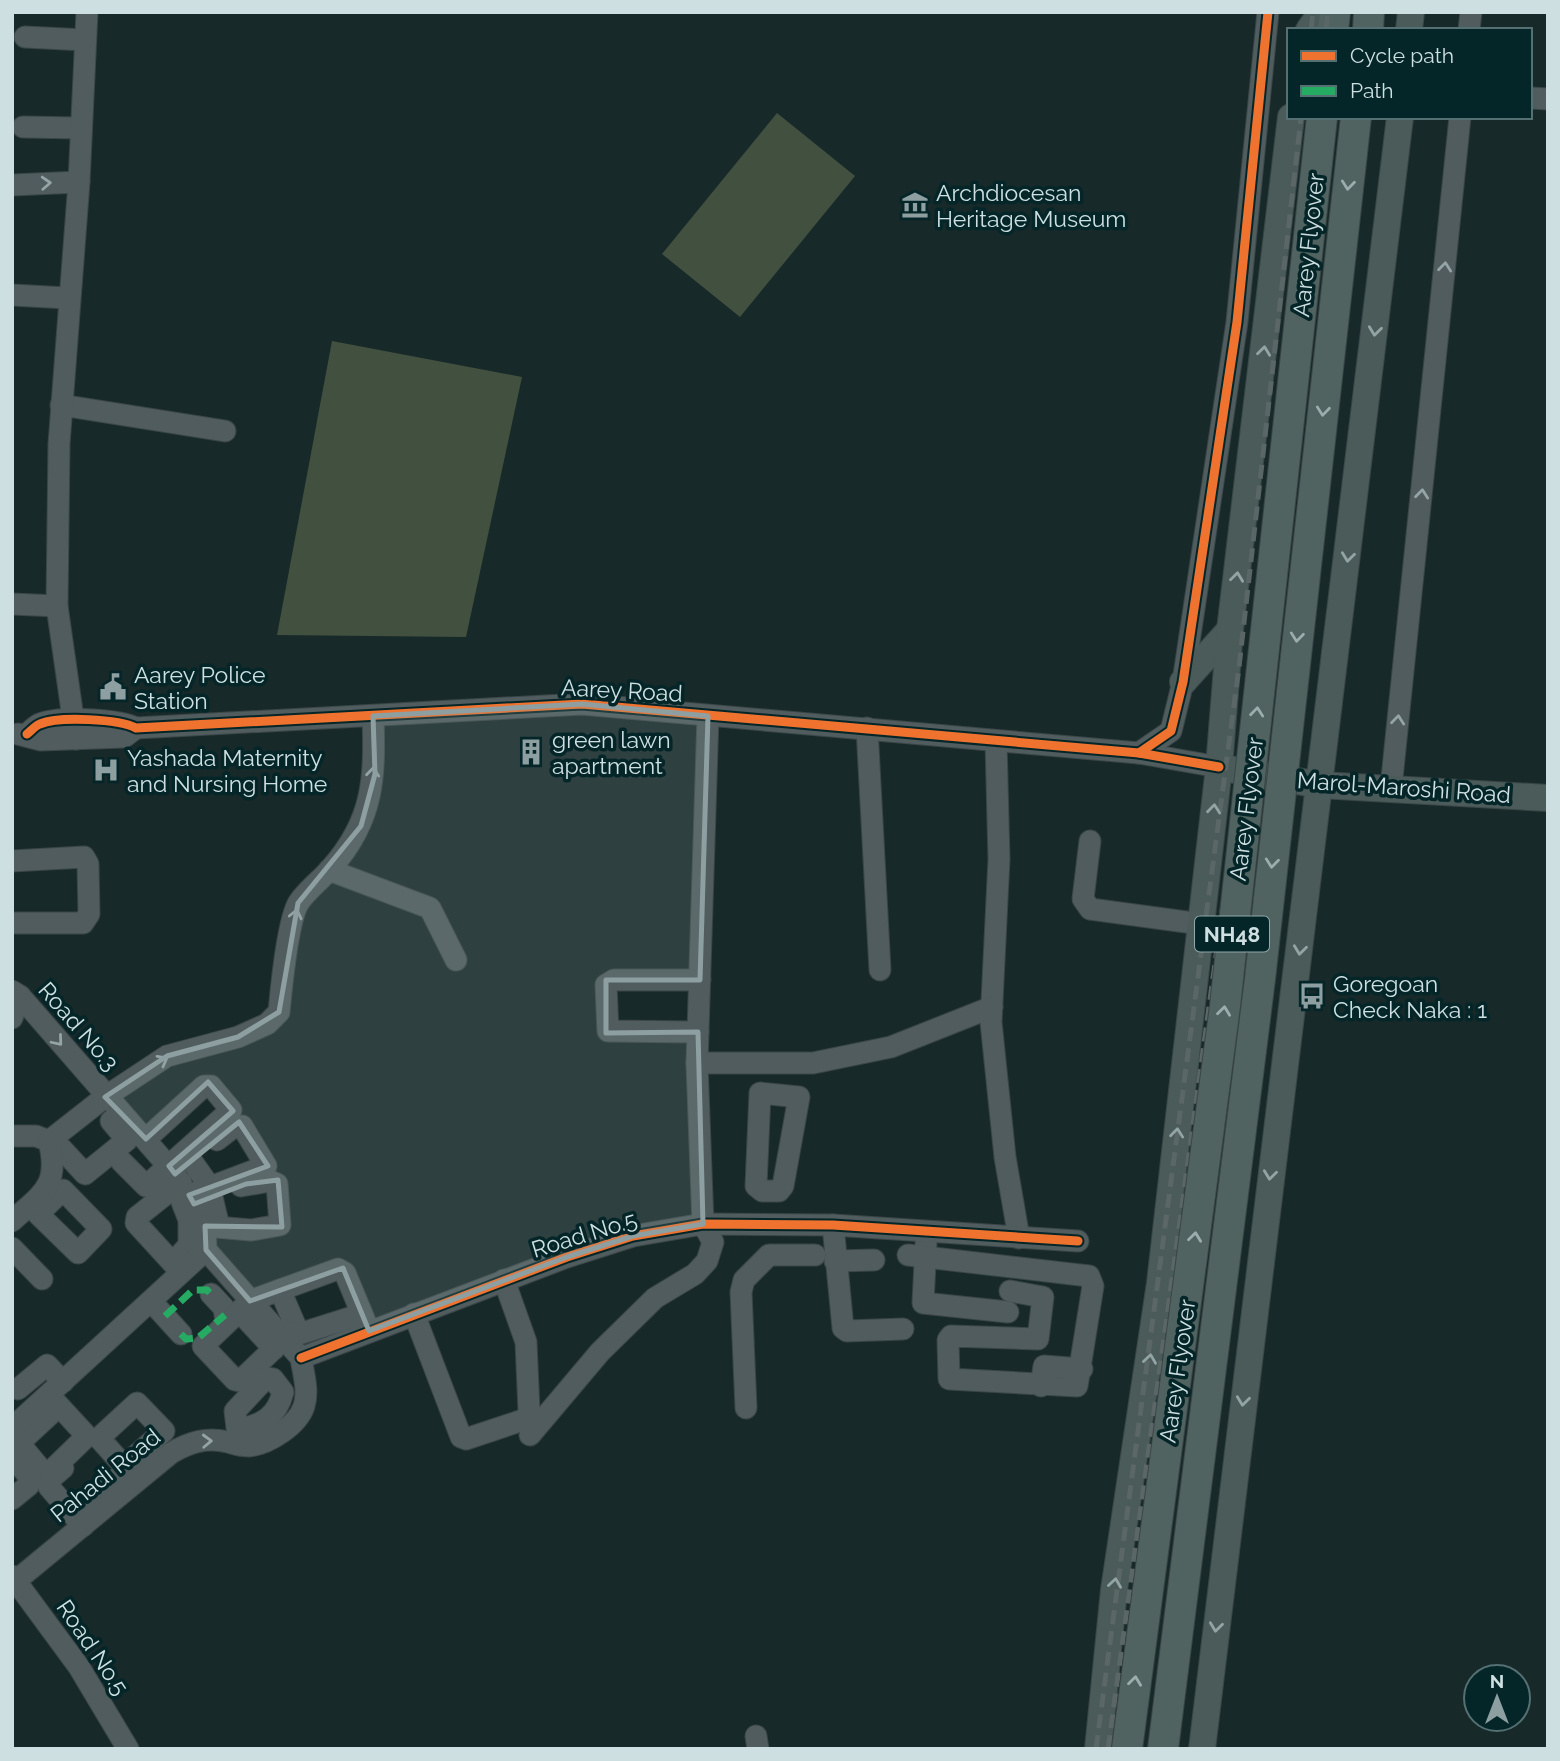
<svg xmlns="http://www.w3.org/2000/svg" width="1560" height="1761" font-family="Raleway,sans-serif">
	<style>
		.green { fill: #42513f }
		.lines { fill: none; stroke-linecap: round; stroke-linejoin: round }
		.minor-casing { stroke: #3a4647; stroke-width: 23 }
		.major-casing { stroke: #3a4647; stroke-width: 28 }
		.highway-casing { stroke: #3a4647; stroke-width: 32 }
		.minor { stroke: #505c5e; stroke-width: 21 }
		.major { stroke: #4a5b5a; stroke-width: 26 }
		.highway { stroke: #506360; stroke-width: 30 }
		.rail { stroke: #5b6666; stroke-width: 5; stroke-dasharray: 14 7; stroke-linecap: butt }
		.highway-bridge-casing { stroke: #3a4647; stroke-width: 32; stroke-linecap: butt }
		.highway-bridge { stroke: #506360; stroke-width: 30 }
		.quiet { stroke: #26ab63; stroke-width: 7; stroke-dasharray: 14 7; stroke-linecap: butt }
		.cycleway-casing { stroke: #052628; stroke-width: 13 }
		.cycleway { stroke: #ef722f; stroke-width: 9 }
		.oneway { stroke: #95a4a6 }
		.oneway2 { stroke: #9cadad }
		.oneway3 { stroke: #93a4a4 }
		.marked { fill: #8e9fa1; fill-opacity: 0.2; stroke: #8e9fa1; stroke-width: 5; stroke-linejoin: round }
		.labels { text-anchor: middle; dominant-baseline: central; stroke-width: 7; stroke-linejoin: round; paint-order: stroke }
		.shield { fill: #052628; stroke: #92a8aa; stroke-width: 2 }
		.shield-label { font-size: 21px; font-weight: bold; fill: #cedfe1 }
		.poi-label { font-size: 23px; fill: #cedfe1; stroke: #052628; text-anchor: start }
		.street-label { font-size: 23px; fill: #cedfe1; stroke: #052628 }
	</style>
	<rect width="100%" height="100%" fill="#18292a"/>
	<g class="green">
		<path d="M777,113L855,176L740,317L662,254Z"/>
		<path d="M332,341L522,377L466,637L277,635Z"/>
	</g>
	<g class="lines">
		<g class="minor-casing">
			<g id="minor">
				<path d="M1469,30L1471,12"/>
				<path d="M25,37L85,40"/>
				<path d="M1530,98L1548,99"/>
				<path d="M23,127L80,128"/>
				<path d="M12,185L79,182"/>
				<path d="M12,295L67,298"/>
				<path d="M61,405L225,431"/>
				<path d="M12,604L57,606"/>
				<path d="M867,728L880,970"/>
				<path d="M18,734L41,740L124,737L136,728"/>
				<path d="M27,734C31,731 36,725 40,724C59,716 119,719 136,728L582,704L1139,753L1219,767"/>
				<path d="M76,739L57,606L59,444L79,182L87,12"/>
				<path d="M996,742L999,859L991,1022L1005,1157L1019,1238"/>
				<path d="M1139,753L1171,731L1183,682L1237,322L1268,12"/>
				<path d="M1391,788L1460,117"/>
				<path d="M1090,841L1083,899L1090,909L1201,924"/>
				<path d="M12,861L84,857L88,864L89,914L83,923H12"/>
				<path d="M329,870L430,908L456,960"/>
				<path d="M12,991L20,996L175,1174L205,1226L206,1250L301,1358"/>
				<path d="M12,1018L20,996"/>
				<path d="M698,1032L608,1031L606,985L614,980H700"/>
				<path d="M697,1063H813L891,1047L992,1007"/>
				<path d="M760,1093L799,1097L783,1186L779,1191H762L756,1186Z"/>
				<path d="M12,1136H36L49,1141"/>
				<path d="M49,1141L105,1097L167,1056L238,1037L267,1024L279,1012C281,990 288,918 299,902C308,889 322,879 332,867C374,819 375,777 373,716"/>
				<path d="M61,1148L85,1174L127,1140L111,1121"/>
				<path d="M191,1160L210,1187"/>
				<path d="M121,1161L146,1186L231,1110L211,1086H204L146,1139"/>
				<path d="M181,1182L137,1217L136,1223L181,1272"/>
				<path d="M63,1190L101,1229L78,1253L38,1214Z"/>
				<path d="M189,1195L266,1166L242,1126H235L217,1140"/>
				<path d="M212,1197L219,1227"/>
				<path d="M12,1221C43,1193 60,1186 49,1141"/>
				<path d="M833,1225L843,1328L847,1331L903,1329"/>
				<path d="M205,1226L251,1230L280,1225L277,1184L270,1181L241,1186"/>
				<path d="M926,1243L923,1303L1008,1312"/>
				<path d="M12,1248L42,1279"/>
				<path d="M908,1255L1089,1276L1093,1286L1077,1386L949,1379L948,1340L951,1336L1038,1339L1043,1297L1010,1291"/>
				<path d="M835,1261L874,1260"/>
				<path d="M173,1263L189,1245V1220L182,1202"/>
				<path d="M280,1290L299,1334L362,1314"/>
				<path d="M211,1294L224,1308L225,1315"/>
				<path d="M151,1301L181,1334"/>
				<path d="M239,1311L274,1349"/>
				<path d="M414,1314L461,1437L466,1439L526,1419L529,1411L526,1342L504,1280"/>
				<path d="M296,1332L284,1339L240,1381L235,1380L203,1346L250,1301L338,1269L345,1273L369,1331"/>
				<path d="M301,1358L567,1257L633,1236L703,1224L833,1225L1078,1241"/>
				<path d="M1041,1386L1044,1366L1082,1369"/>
				<path d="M18,1389L47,1365L63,1382"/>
				<path d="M49,1395L85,1434L86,1437L51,1471L44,1473L19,1443L59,1406"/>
				<path d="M137,1403L164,1431L124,1466L99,1438Z"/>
				<path d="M746,1408L741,1292L744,1280L769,1255H815"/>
				<path d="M12,1428L206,1250"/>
				<path d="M530,1435L600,1352L655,1298L695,1274L707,1261L713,1242L703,1224L697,1063L708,716"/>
				<path d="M239,1445L235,1411L266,1378L273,1379L283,1392C277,1416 263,1425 239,1429"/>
				<path d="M63,1468L49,1480V1487L83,1526"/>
				<path d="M12,1499L29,1485L30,1478L14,1458"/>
				<path d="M73,1515L119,1477"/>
				<path d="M12,1576L79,1667L128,1749"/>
				<path d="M12,1584L171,1453C190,1442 206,1437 228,1442C235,1444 241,1446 249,1446C269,1444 298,1425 304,1406C309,1391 303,1372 301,1358"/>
				<path d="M756,1736L758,1749"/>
			</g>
		</g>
		<g class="major-casing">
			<g id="major">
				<path d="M1309,30L1322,12"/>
				<path d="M1409,30L1411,12"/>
				<path d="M1183,682L1230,630"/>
				<path d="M1229,769L1320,785L1548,798"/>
				<path d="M1098,1749L1114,1590L1160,1283L1219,767L1230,630L1291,117"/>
				<path d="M1202,1749L1400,117"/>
			</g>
		</g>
		<g class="highway-casing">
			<g id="highway">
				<path d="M1333,30L1335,12"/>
				<path d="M1368,30L1369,12"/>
			</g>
		</g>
		<use href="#minor" class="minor"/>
		<use href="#major" class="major"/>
		<use href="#highway" class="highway"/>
		<g class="rail">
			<path d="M1311,30L1313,12"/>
			<path d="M1326,30L1328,12"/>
			<path d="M1096,1749L1239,667L1301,117"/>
			<path d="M1108,1749L1255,669L1316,117"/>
		</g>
		<g class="highway-bridge-casing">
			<g id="highway-bridge">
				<path d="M1127,1749L1225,1006L1322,117"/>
				<path d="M1163,1749L1260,979L1356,117"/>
			</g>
		</g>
		<use href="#highway-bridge" class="highway-bridge"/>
		<g class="quiet">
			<path d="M165,1316L193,1290H207L211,1294"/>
			<path d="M181,1334L186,1339L198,1338L225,1315"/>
		</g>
		<g class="cycleway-casing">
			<g id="cycleway">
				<path d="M27,734C31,731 36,725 40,724C59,716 119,719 136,728L582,704L1139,753L1219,767"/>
				<path d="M1139,753L1171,731L1183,682L1237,322L1268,12"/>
				<path d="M301,1358L567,1257L633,1236L703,1224L833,1225L1078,1241"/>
			</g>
		</g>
		<use href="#cycleway" class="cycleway"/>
	</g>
	<defs><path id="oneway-chevron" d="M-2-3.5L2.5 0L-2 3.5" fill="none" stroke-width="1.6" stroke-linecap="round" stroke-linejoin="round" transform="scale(1.75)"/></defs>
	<g class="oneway">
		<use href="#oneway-chevron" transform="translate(46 183) rotate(-3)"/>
		<use href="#oneway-chevron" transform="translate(1445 267) rotate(-84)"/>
		<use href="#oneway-chevron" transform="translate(1422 494) rotate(-84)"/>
		<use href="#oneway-chevron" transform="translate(1398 720) rotate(-84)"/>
		<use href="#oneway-chevron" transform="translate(373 772) rotate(-84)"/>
		<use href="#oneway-chevron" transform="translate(296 914) rotate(-77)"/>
		<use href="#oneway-chevron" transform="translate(58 1041) rotate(50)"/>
		<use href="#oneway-chevron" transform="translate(163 1060) rotate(-29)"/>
		<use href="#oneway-chevron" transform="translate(207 1441) rotate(-2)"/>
	</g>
	<g class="oneway2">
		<use href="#oneway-chevron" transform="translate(1348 185) rotate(96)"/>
		<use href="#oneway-chevron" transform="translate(1323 411) rotate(96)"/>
		<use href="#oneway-chevron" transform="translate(1297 637) rotate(96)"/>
		<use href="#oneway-chevron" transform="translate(1257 712) rotate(-84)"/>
		<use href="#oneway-chevron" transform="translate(1272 863) rotate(96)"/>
		<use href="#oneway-chevron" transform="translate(1224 1011) rotate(-83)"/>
		<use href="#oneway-chevron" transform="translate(1195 1237) rotate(-83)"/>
		<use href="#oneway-chevron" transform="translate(1135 1681) rotate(-83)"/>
	</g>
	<g class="oneway3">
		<use href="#oneway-chevron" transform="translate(1375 331) rotate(97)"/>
		<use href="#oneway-chevron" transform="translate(1264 351) rotate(-83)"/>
		<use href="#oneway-chevron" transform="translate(1348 557) rotate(97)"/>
		<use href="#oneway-chevron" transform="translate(1237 577) rotate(-83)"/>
		<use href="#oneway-chevron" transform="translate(1214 809) rotate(-84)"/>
		<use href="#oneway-chevron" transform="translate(1300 950) rotate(97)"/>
		<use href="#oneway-chevron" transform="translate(1177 1133) rotate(-84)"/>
		<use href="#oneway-chevron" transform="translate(1270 1175) rotate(97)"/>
		<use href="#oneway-chevron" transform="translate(1150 1359) rotate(-82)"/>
		<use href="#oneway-chevron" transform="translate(1243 1401) rotate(97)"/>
		<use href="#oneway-chevron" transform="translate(1115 1583) rotate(-82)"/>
		<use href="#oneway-chevron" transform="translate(1216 1627) rotate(97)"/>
	</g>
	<path class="marked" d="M582,704L708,716L700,980H606V1033L698,1032L703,1224L633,1236L567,1257L369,1331L343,1268L250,1301L206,1250L205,1226L282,1227L278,1180L246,1184L194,1204L189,1195L268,1166L239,1122L175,1174L169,1166L233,1111L208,1082L146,1139L105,1097L167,1056L238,1037L279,1012L298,903L361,826L375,774L373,716Z"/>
	<defs>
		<g id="museum-bare" transform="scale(2.1)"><path d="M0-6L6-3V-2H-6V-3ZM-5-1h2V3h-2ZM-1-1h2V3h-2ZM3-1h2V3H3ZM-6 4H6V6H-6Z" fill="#8e9fa1" stroke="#052628" stroke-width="2.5" paint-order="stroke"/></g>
		<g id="civic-bare" transform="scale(2.1)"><path d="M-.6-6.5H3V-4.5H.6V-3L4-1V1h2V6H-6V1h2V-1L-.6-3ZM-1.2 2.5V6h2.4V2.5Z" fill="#8e9fa1" stroke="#052628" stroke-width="2.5" paint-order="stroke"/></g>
		<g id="building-bare" transform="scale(2.1)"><path d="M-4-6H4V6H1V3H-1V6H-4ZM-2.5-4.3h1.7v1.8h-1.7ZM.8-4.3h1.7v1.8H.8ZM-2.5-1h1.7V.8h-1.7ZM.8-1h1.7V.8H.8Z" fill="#8e9fa1" stroke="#052628" stroke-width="2.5" paint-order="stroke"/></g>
		<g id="hospital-bare" transform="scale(2.1)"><path d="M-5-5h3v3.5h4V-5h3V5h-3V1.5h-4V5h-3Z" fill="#8e9fa1" stroke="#052628" stroke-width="2.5" paint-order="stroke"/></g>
		<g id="bus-bare" transform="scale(2.1)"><path d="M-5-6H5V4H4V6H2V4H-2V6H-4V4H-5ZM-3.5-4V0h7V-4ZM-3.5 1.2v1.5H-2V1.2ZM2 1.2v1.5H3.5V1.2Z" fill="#8e9fa1" stroke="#052628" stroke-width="2.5" paint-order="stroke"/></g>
	</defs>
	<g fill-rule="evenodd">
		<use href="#museum-bare" x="915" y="205"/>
		<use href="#civic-bare" x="113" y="687"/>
		<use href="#building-bare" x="531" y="752"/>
		<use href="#hospital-bare" x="106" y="770"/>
		<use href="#bus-bare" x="1312" y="996"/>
	</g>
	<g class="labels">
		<rect class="shield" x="1195" y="916.5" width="74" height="35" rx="5"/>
		<g class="shield-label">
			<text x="1232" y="934">NH48</text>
		</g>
		<g class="poi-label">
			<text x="936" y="192">Archdiocesan<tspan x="936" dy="26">Heritage Museum</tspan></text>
			<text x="134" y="674">Aarey Police<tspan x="134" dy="26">Station</tspan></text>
			<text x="552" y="739">green lawn<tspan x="552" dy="26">apartment</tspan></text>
			<text x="127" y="757">Yashada Maternity<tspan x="127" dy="26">and Nursing Home</tspan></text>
			<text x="1333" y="983">Goregoan<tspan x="1333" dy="26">Check Naka : 1</tspan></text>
		</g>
		<g class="street-label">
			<text transform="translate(1308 245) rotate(-84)">Aarey Flyover</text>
			<text transform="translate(622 690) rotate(3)">Aarey Road</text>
			<text transform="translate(1404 787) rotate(4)">Marol-Maroshi Road</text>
			<text transform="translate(1246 809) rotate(-83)">Aarey Flyover</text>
			<text transform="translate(79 1026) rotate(49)">Road No.3</text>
			<text transform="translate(584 1234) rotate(-17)">Road No.5</text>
			<text transform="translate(1177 1371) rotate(-82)">Aarey Flyover</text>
			<text transform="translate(105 1475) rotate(-39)">Pahadi Road</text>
			<text transform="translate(93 1647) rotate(56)">Road No.5</text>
		</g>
	</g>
	<rect width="1560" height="1761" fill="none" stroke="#cedfe1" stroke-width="28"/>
	<rect x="1287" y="28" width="245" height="91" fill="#052628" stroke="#557072" stroke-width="2"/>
	<rect x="1301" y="51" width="35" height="10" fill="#ef722f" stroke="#557072" stroke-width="2"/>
	<text x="1350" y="63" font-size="21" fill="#cedfe1">Cycle path</text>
	<rect x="1301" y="86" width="35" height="10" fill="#26ab63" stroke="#557072" stroke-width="2"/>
	<text x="1350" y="98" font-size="21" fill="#cedfe1">Path</text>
	<g transform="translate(1497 1698)"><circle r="33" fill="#052628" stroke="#557072" stroke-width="2"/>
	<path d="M0-5L12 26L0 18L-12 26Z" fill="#8e9fa1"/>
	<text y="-10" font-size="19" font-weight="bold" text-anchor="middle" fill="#cedfe1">N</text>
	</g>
</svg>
